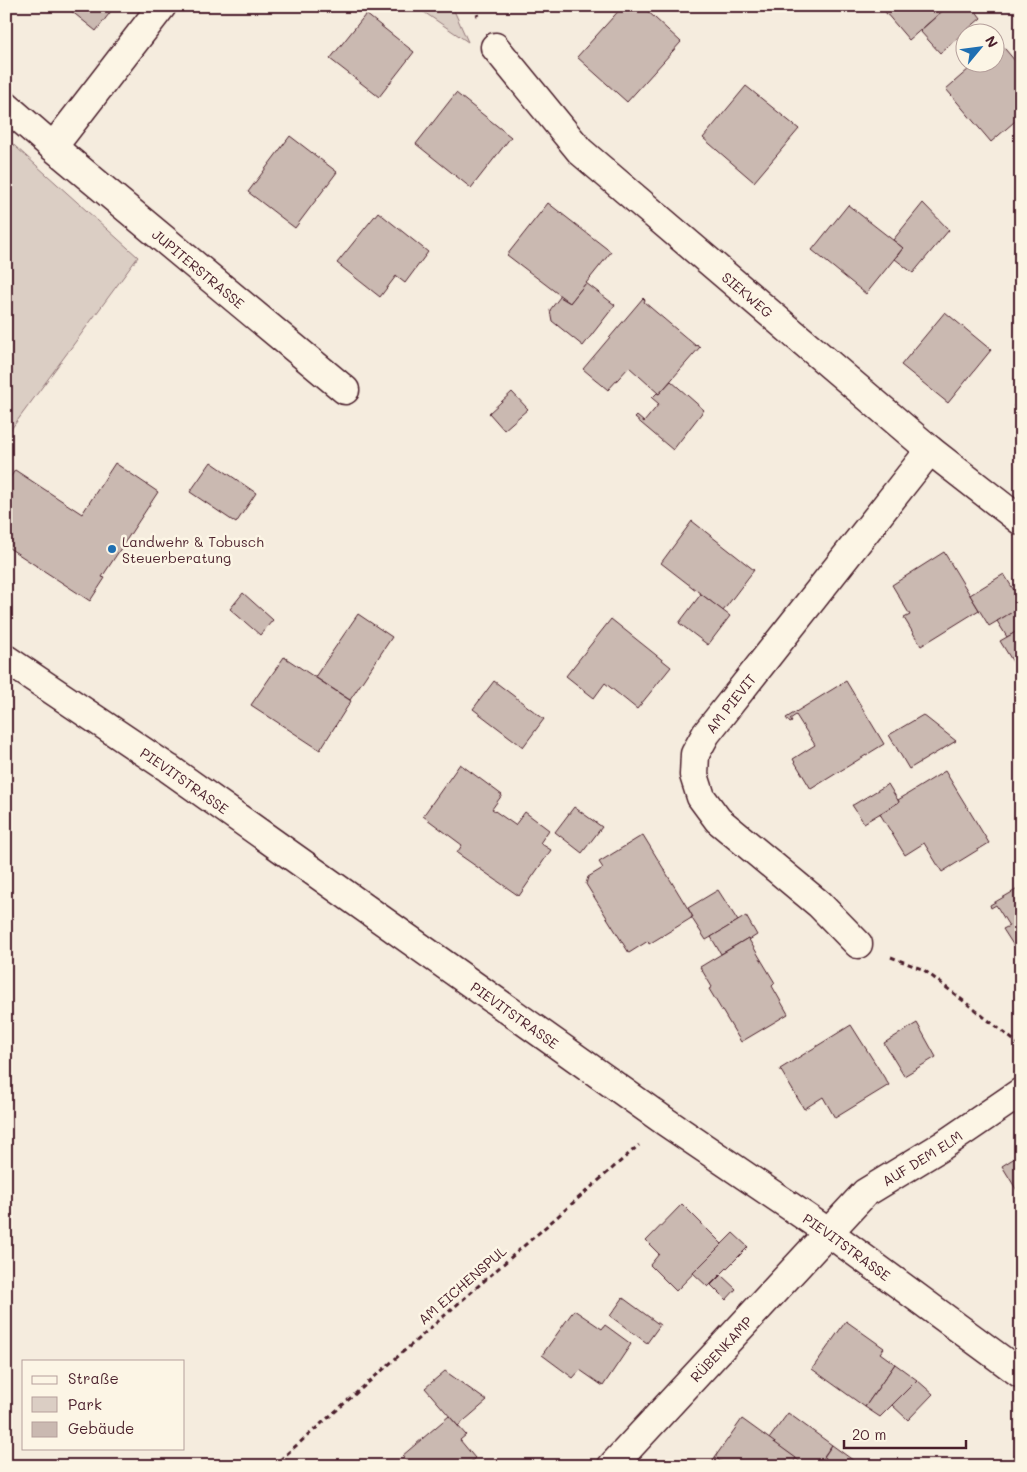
<svg xmlns="http://www.w3.org/2000/svg" width="1027" height="1472" font-family="Mali,sans-serif">
	<style>
		.green { fill: #dbcec4; stroke: #927678 }
		.building { fill: #cab9b1; stroke: #4a1f2b }
		.lines { fill: none; stroke-linecap: round; stroke-linejoin: round }
		.street-casing { stroke: #4a1f2b; stroke-width: 31 }
		.path { stroke: #4a1f2b; stroke-width: 3; stroke-dasharray: 5 4; stroke-linecap: butt }
		.street { stroke: #fcf5e5; stroke-width: 28 }
		.poi-dot { fill: #1f6fb2; stroke: #fcf5e5; stroke-width: 2 }
		.labels { text-anchor: middle; dominant-baseline: central; stroke-width: 5; stroke-linejoin: round; paint-order: stroke }
		.street-label { font-size: 14px; fill: #4a1f2b; stroke: #fcf5e5 }
		.poi-label { font-size: 14px; fill: #4a1f2b; stroke: #fcf5e5; text-anchor: start }
	</style>
	<rect width="100%" height="100%" fill="#f5ecde"/>
	<filter id="ink" filterUnits="userSpaceOnUse"><feTurbulence type="fractalNoise" baseFrequency=".02" numOctaves="2"/><feDisplacementMap in="SourceGraphic" scale="10" xChannelSelector="R" yChannelSelector="G"/><feConvolveMatrix kernelMatrix="1 2 1 2 8 2 1 2 1" color-interpolation-filters="sRGB"/></filter>
	<g filter="url(#ink)">
		<g class="green">
			<path d="M415,6H452L468,42Z"/>
			<path d="M6,138L138,257L6,436Z"/>
		</g>
		<g class="building">
			<path d="M65,6H115L96,31Z"/>
			<path d="M623,6H642L681,42L627,102L577,57Z"/>
			<path d="M880,6H948L909,40Z"/>
			<path d="M948,6H972L981,18L940,53L920,31Z"/>
			<path d="M366,14L414,52L379,97L330,59Z"/>
			<path d="M1000,43L1021,68V116L991,142L946,89L977,62H994V47Z"/>
			<path d="M746,86L799,129L754,182L703,138Z"/>
			<path d="M456,93L511,137L471,188L416,144Z"/>
			<path d="M290,136L337,172L295,228L248,192Z"/>
			<path d="M548,203L611,252L570,303L507,255Z"/>
			<path d="M923,203L949,230L913,273L895,259L903,248L893,240Z"/>
			<path d="M848,205L903,248L866,294L812,250Z"/>
			<path d="M378,212L428,252L405,283L396,276L380,297L337,263Z"/>
			<path d="M586,283L615,305L583,346L552,321L550,310L560,297L570,303Z"/>
			<path d="M643,298L645,300L644,302L696,346L697,345L700,347L659,394L629,367L608,390L583,369Z"/>
			<path d="M945,312L991,350L948,403L901,365Z"/>
			<path d="M671,381L704,410L673,450L635,418L637,416L644,422L659,404L652,398L657,393L659,394Z"/>
			<path d="M512,392L528,409L504,430L489,413Z"/>
			<path d="M1021,398V414L1013,406Z"/>
			<path d="M211,462L256,493L236,523L190,492Z"/>
			<path d="M115,463L158,492L102,577L105,578L90,601L6,546V484L15,470L82,514Z"/>
			<path d="M692,521L754,570L723,611L661,563Z"/>
			<path d="M944,552L979,610L921,646L904,618L910,615L892,585Z"/>
			<path d="M1004,574L1021,602V607L989,626L970,595Z"/>
			<path d="M243,593L273,620L260,635L230,609Z"/>
			<path d="M701,594L730,616L708,645L679,623Z"/>
			<path d="M1021,607V629L1007,637L997,621Z"/>
			<path d="M358,614L392,637L350,700L315,677Z"/>
			<path d="M611,619L671,667L637,709L605,683L594,698L566,676Z"/>
			<path d="M1021,629V675L1000,641Z"/>
			<path d="M284,657L351,701L320,750L251,705Z"/>
			<path d="M494,681L544,719L523,747L473,709Z"/>
			<path d="M846,681L884,744L811,789L793,759L815,745L796,715L790,719L792,722L790,723L786,718Z"/>
			<path d="M923,715L956,741L909,769L889,735Z"/>
			<path d="M460,764L502,795L492,809L515,825L525,812L549,830L540,843L551,850L519,896L457,853L462,845L423,816Z"/>
			<path d="M945,771L989,843L942,872L924,843L905,855L880,814L899,802L898,800Z"/>
			<path d="M888,784L899,802L864,823L852,805H853Z"/>
			<path d="M574,807L602,827L582,853L555,832Z"/>
			<path d="M643,835L693,917L649,944L648,941L629,953L586,884L588,877L603,868L599,862Z"/>
			<path d="M1021,887V957L1003,929L1009,926L996,905L991,908L990,905Z"/>
			<path d="M718,890L738,921L706,940L691,917H693L688,908Z"/>
			<path d="M746,916L757,935L749,940L748,938L721,954L711,937Z"/>
			<path d="M748,938L775,983L772,986L788,1014L741,1042L709,989L712,987L700,967Z"/>
			<path d="M917,1023L936,1057L904,1076L884,1043Z"/>
			<path d="M851,1025L889,1085L835,1118L823,1097L804,1109L780,1069Z"/>
			<path d="M1021,1154V1197L1002,1166Z"/>
			<path d="M682,1204L722,1244L676,1291L650,1265L659,1254L646,1241Z"/>
			<path d="M733,1233L748,1247L708,1287L693,1273Z"/>
			<path d="M721,1275L736,1289L726,1300L711,1285Z"/>
			<path d="M623,1298L660,1325L647,1343L610,1316Z"/>
			<path d="M574,1310L602,1329L605,1325L631,1344L603,1386L580,1370L573,1378L542,1355Z"/>
			<path d="M846,1321L884,1348L880,1353L895,1364L865,1407L812,1369Z"/>
			<path d="M895,1364L917,1380L880,1417L865,1407Z"/>
			<path d="M445,1371L487,1401L458,1426L425,1388Z"/>
			<path d="M917,1380L933,1394L908,1420L892,1405Z"/>
			<path d="M788,1413L832,1445L817,1466H806L769,1439Z"/>
			<path d="M449,1416L466,1435L460,1440L475,1458L466,1466H411L402,1456Z"/>
			<path d="M742,1419L796,1458L791,1466H726L715,1457Z"/>
			<path d="M832,1445L861,1466H835L824,1457Z"/>
			<path d="M1021,1446V1466H1007Z"/>
			<path d="M715,1457L726,1466H709Z"/>
		</g>
		<g class="lines">
			<g class="street-casing">
				<g id="street">
					<path id="s1" d="M495,47L580,151L930,450L1021,521"/>
					<path id="s2" d="M6,106L53,147L345,390"/>
					<path d="M53,147L162,6"/>
					<path id="s3" d="M6,659L168,768L666,1122L828,1232L1021,1374"/>
					<path id="s4" d="M858,944L819,904L718,820L701,797L694,775L695,754L706,734L930,450"/>
					<path id="s5" d="M612,1466L865,1193L942,1146L1021,1092"/>
				</g>
			</g>
			<g class="path">
				<path d="M473,6L478,16"/>
				<path d="M891,957L924,970L1021,1046"/>
				<path d="M273,1466L639,1145"/>
			</g>
			<use href="#street" class="street"/>
		</g>
	</g>
	<circle class="poi-dot" cx="112" cy="549" r="5"/>
	<g class="labels">
		<g class="street-label">
			<text stroke="none"><textPath href="#s2" startOffset="252">JUPITERSTRASSE</textPath></text>
			<text stroke="none"><textPath href="#s1" startOffset="355">SIEKWEG</textPath></text>
			<text stroke="none"><textPath href="#s4" startOffset="322">AM PIEVIT</textPath></text>
			<text stroke="none"><textPath href="#s3" startOffset="216">PIEVITSTRASSE</textPath></text>
			<text stroke="none"><textPath href="#s3" startOffset="621">PIEVITSTRASSE</textPath></text>
			<text stroke="none"><textPath href="#s5" startOffset="439">AUF DEM ELM</textPath></text>
			<text stroke="none"><textPath href="#s3" startOffset="1026">PIEVITSTRASSE</textPath></text>
			<text transform="translate(462 1285) rotate(-41)">AM EICHENSPUL</text>
			<text stroke="none"><textPath href="#s5" startOffset="160">RÜBENKAMP</textPath></text>
		</g>
		<g class="poi-label">
			<text x="122" y="541">Landwehr &amp; Tobusch<tspan x="122" dy="16">Steuerberatung</tspan></text>
		</g>
	</g>
	<rect width="1027" height="1472" fill="none" stroke="#fcf5e5" stroke-width="25"/>
	<rect x="12" y="12" width="1002" height="1447" fill="none" stroke="#4a1f2b" stroke-width="2" filter="url(#ink)"/>
	<rect x="22" y="1360" width="162" height="90" fill="#fcf5e5" stroke="#b59f9b"/>
	<rect x="32" y="1376" width="25" height="8" fill="#fcf5e5" stroke="#b59f9b"/>
	<text x="68" y="1384" font-size="15" fill="#4a1f2b">Straße</text>
	<rect x="32" y="1397" width="25" height="15" fill="#dbcec4" stroke="#b59f9b"/>
	<text x="68" y="1410" font-size="15" fill="#4a1f2b">Park</text>
	<rect x="32" y="1422" width="25" height="15" fill="#cab9b1" stroke="#b59f9b"/>
	<text x="68" y="1434" font-size="15" fill="#4a1f2b">Gebäude</text>
	<g transform="translate(980 48) rotate(61)"><circle r="24" fill="#fcf5e5" stroke="#b59f9b"/>
	<path d="M0-4L9 19L0 12L-9 19Z" fill="#1f6fb2"/>
	<text y="-8" font-size="14" font-weight="bold" text-anchor="middle" fill="#4a1f2b">N</text>
	</g>
	<path d="M844 1440v8h122v-8" fill="none" stroke="#4a1f2b" stroke-width="2.5"/>
	<text x="852" y="1440" font-size="15" fill="#4a1f2b" stroke="#fcf5e5" stroke-width="4" paint-order="stroke">20 m</text>
</svg>
